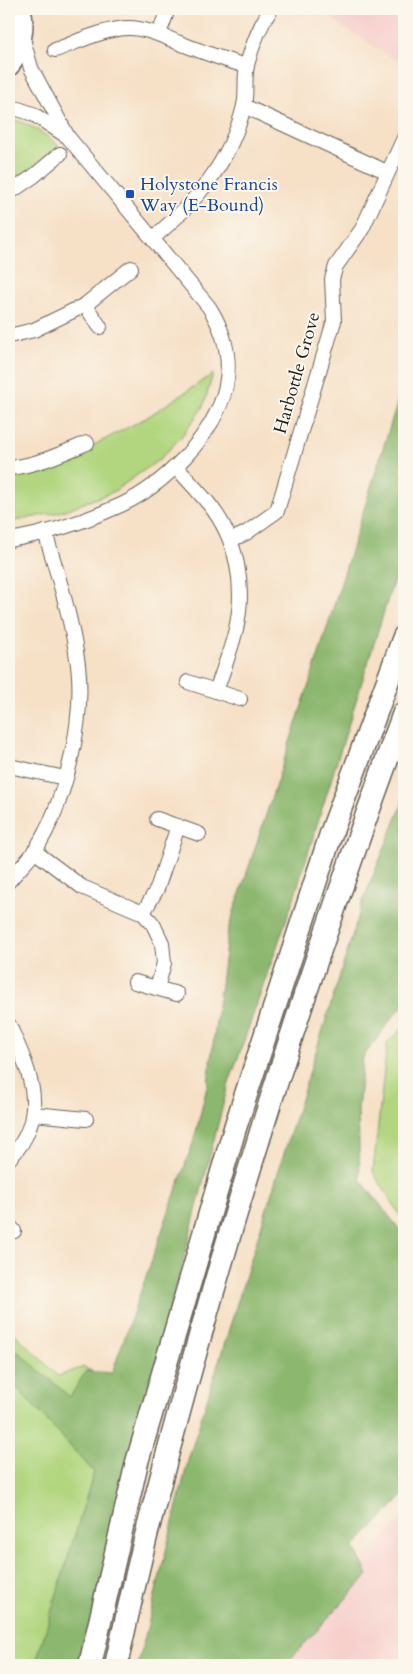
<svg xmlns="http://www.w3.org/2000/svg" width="413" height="1674" font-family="Cardo,serif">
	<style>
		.built { fill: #f7d0cc }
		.green { fill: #b1d67f; stroke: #66794e }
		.forest { fill: #8cb76e; stroke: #546a45 }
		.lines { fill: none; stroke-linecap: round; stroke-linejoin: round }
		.minor-casing { stroke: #686158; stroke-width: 16 }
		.primary-casing { stroke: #686158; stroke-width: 24 }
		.trunk-casing { stroke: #686158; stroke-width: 25 }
		.minor { stroke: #fff; stroke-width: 14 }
		.primary { stroke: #fff; stroke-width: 21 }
		.trunk { stroke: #fff; stroke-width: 22 }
		.transit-dot { fill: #1a4fb4; stroke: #fbf7ec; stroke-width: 2 }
		.labels { text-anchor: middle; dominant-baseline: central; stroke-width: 4; stroke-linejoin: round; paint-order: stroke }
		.transit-label { font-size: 18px; fill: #164399; stroke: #fbf7ec; text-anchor: start }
		.street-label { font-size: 18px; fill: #1c1c1c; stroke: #fbf7ec }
	</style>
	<rect width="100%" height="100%" fill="#fbf7ec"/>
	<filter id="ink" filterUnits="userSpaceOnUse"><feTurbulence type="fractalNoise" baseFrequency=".02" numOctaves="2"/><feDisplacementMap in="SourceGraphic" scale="10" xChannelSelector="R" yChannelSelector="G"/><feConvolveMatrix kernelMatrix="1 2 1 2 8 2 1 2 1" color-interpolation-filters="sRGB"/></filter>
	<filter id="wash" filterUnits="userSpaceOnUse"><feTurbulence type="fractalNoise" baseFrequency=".0096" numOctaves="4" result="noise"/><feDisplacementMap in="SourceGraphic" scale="20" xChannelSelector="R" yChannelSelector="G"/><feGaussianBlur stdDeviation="1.12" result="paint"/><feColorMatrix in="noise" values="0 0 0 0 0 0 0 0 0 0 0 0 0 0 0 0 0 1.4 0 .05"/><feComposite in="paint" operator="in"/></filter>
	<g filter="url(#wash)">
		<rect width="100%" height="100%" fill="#f6e0c6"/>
		<g class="built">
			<path d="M325,9H404V65L321,13Z"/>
			<path d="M404,1516V1665H267V1664Z"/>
		</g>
		<g class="green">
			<path d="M9,118C28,123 44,133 59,146L9,185Z"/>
			<path d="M213,374L203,407L181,437L160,459L113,492L60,512L9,522V471L92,446L146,418Z"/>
			<path d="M404,1027V1220H403L373,1172L387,1043Z"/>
			<path d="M9,1328L58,1376L84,1367L147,1404L81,1665H9Z"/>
		</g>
		<g class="forest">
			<path d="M404,381V548L294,898L227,1089L80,1665H35L94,1472L9,1379V1344L70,1397L86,1371L112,1373L194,1140L208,1083L228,930L317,660Z"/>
			<path d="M404,800V1006L395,1014L363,1057L358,1109L360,1179L404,1235V1495L354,1547L368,1575L285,1665H138L189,1457L364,898Z"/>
		</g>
	</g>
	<g filter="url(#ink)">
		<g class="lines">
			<g class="minor-casing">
				<g id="minor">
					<path d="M159,34L168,9"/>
					<path d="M55,50C77,42 106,28 129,28C145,28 163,36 177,42C200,51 223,60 247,66"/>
					<path d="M9,106L33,114L65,135"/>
					<path d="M244,106L387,172"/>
					<path d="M9,193L34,176L60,154"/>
					<path d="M153,238C196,202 230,163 244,106C247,92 244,78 247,65C252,46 260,25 271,9"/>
					<path d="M85,305L100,327"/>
					<path d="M9,336L34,330L85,305L131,268"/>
					<path d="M176,467C187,479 198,491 209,504C237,539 246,585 236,629C231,650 223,671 216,691"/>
					<path d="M9,468C37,465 61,454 87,443"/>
					<path d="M9,540C47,534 86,521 121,505C145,494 167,476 185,457C227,412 244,363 209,307L68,137L31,68L22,36"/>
					<path d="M231,540L246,533L277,511L334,321L332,279L336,266L362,229L404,138"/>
					<path d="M188,682L240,699"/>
					<path d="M9,766L65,778"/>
					<path d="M157,819L199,834"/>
					<path d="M34,851L82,887L143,913L153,924L162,943L164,963L157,988"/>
					<path d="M9,881C17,871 27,862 34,852C65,805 85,721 78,665C72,619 58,576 45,532"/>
					<path d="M143,913L157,889L178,826"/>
					<path d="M135,982L177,994"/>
					<path d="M9,1025C30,1072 51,1116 9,1159"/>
					<path d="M34,1114L86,1119"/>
					<path d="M9,1225L14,1231"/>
				</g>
			</g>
			<g class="primary-casing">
				<path id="primary" d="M9,65C20,47 25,30 20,9"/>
			</g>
			<g class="trunk-casing">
				<g id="trunk">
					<path d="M90,1665L137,1462L235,1128L332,831L404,637"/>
					<path d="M116,1665C128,1613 139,1561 153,1509C223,1240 307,974 404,713"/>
				</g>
			</g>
			<use href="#minor" class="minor"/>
			<use href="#primary" class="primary"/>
			<use href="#trunk" class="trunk"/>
		</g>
	</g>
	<rect class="transit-dot" x="125" y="189" width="10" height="10" rx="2.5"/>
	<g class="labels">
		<g class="transit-label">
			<text x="140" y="184">Holystone Francis<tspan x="140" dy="21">Way (E-Bound)</tspan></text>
		</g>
		<g class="street-label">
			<text transform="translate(297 373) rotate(-74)">Harbottle Grove</text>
		</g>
	</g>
	<rect width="413" height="1674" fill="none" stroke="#fbf7ec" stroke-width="30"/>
</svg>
